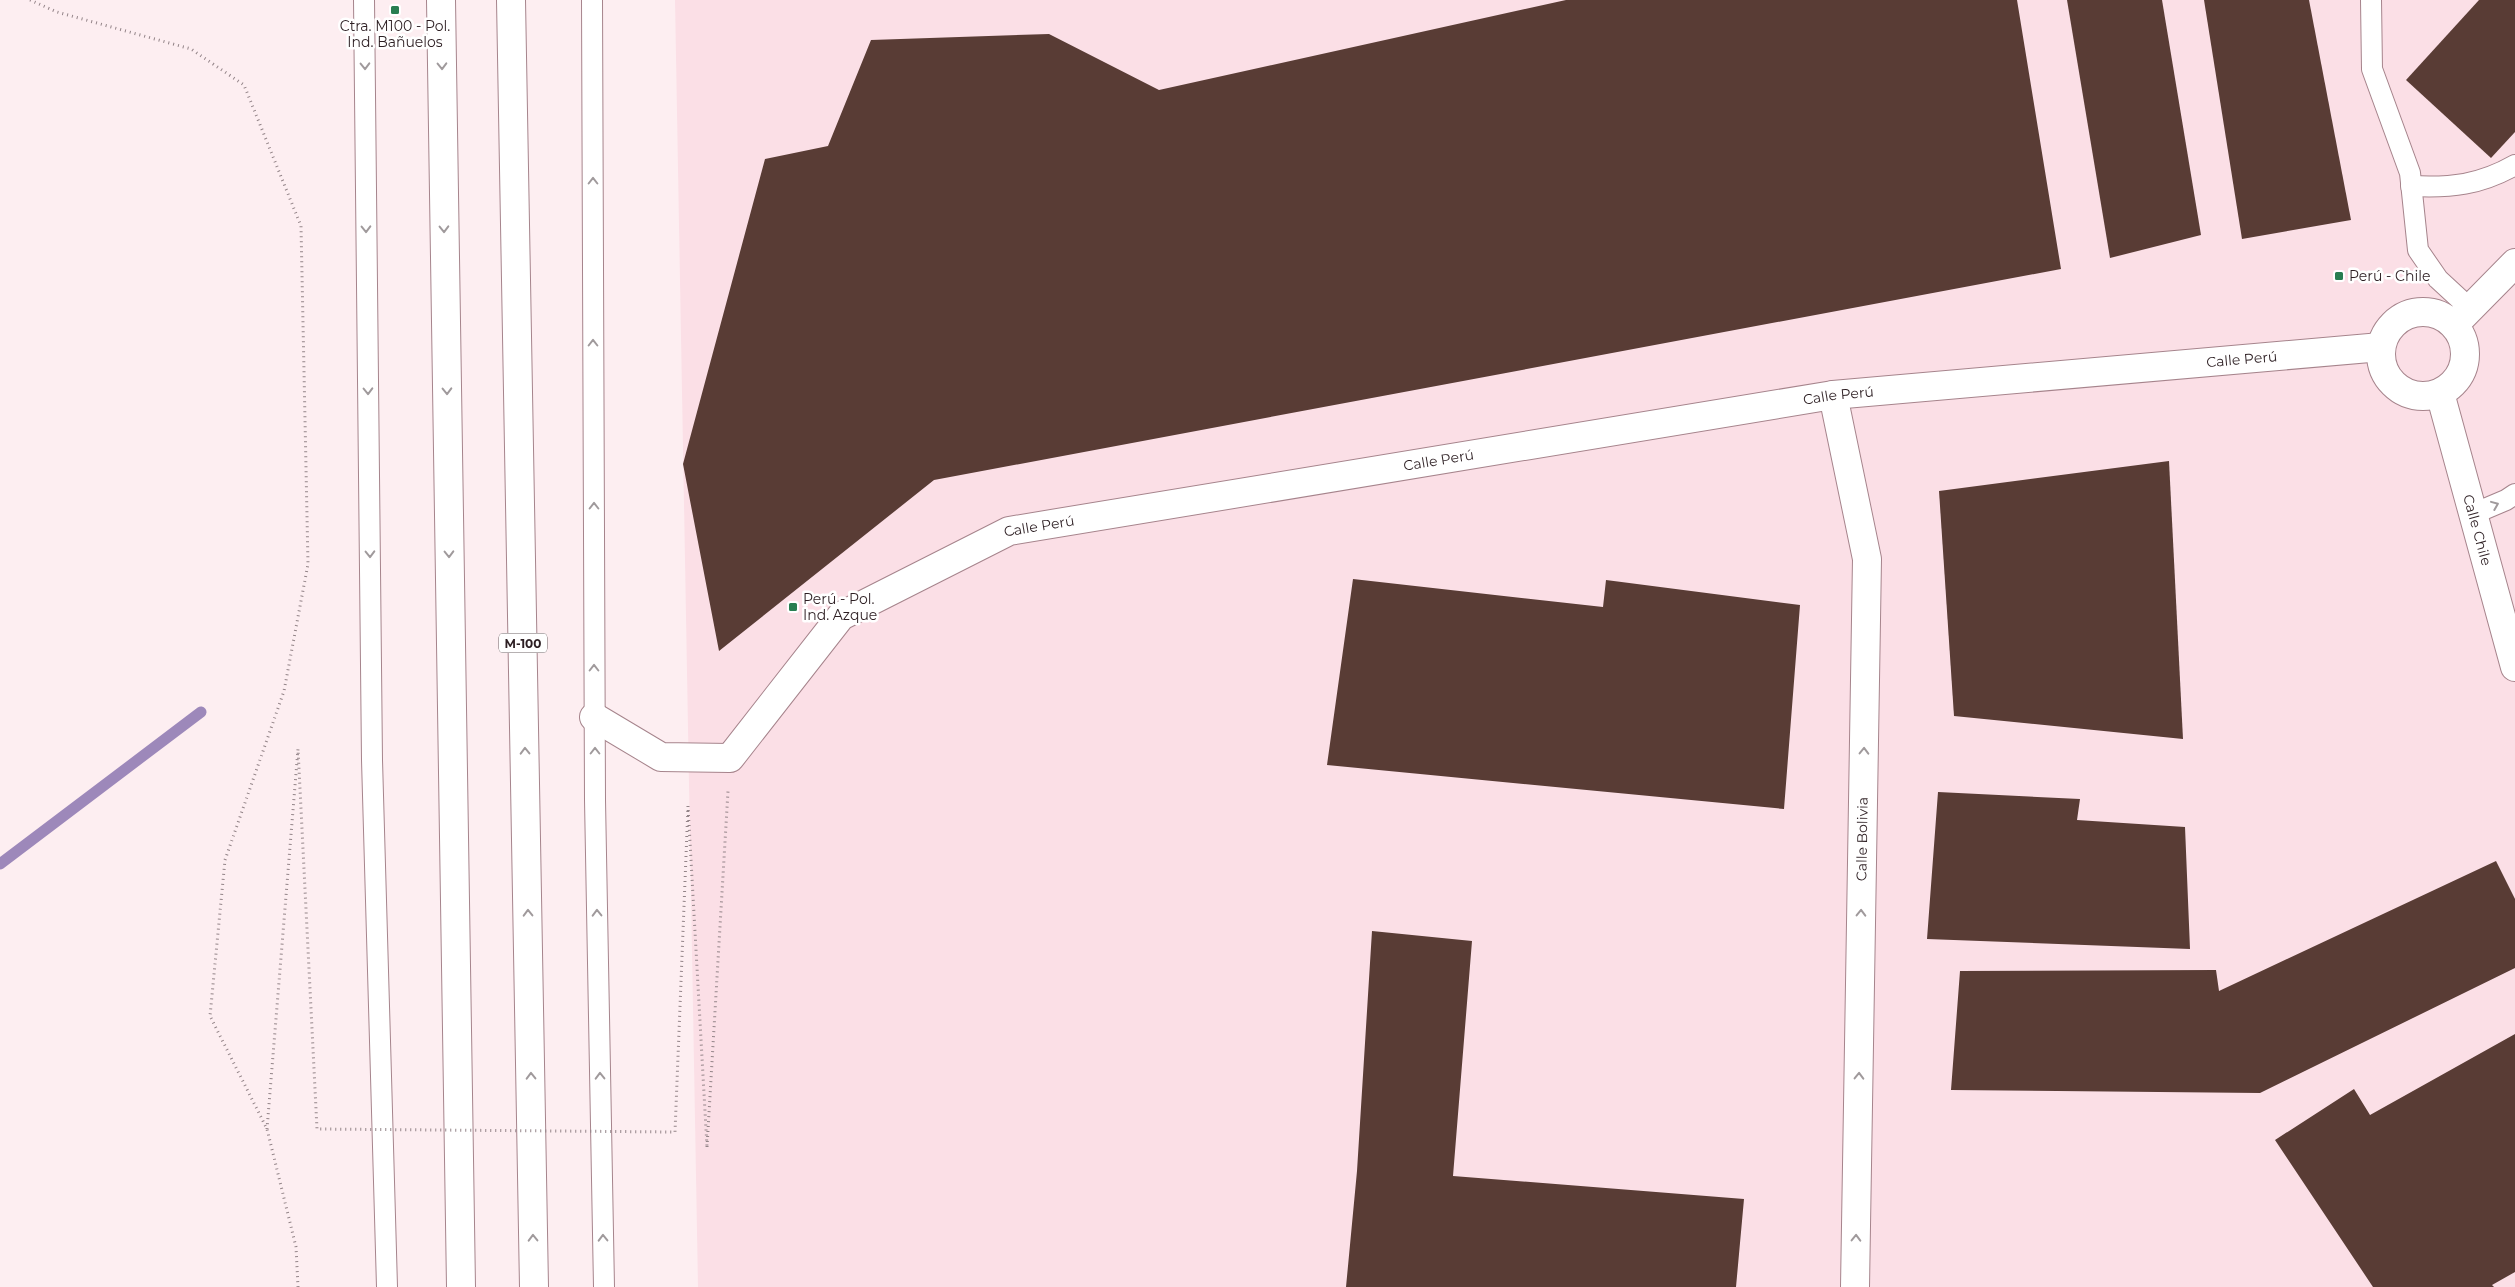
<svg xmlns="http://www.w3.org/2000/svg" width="2515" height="1287" font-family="Montserrat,sans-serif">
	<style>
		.built { fill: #fbdfe6 }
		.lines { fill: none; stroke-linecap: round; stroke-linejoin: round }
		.stream { stroke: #9d88ba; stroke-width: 11 }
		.building { fill: #593c35 }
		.service-casing { stroke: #a6848c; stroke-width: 22 }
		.minor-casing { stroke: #a6848c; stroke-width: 30 }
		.trunk-casing { stroke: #a6848c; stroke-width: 30 }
		.path { stroke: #938488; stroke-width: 3; stroke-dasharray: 1 4; stroke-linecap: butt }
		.service { stroke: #fff; stroke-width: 20 }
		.minor { stroke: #fff; stroke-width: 28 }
		.trunk { stroke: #fff; stroke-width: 28 }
		.path-bridge { stroke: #938488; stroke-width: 3; stroke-dasharray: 1 4; stroke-linecap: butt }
		.oneway { stroke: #a09a9c }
		.poi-dot { fill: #287e51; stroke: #fff; stroke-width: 2 }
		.labels { text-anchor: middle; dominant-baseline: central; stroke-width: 5; stroke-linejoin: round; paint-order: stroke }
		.shield { fill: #fff; stroke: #6c6265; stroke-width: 1 }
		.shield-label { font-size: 12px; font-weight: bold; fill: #2d1f23 }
		.poi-label { font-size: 14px; fill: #2d1f23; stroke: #fff; text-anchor: start }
		.street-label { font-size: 14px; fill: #2d1f23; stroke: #fff }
	</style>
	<rect width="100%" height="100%" fill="#fdeef1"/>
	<path class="built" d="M675,0H2515V1287H698Z"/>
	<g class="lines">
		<path class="stream" d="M0,864L201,712"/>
	</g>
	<g class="building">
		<path d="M1566,0H2017L2061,269L934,480L719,651L683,464L765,159L828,146L871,40L1049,34L1159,90Z"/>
		<path d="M2067,0H2162L2201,235L2110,258Z"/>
		<path d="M2204,0H2309L2351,220L2242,239Z"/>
		<path d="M2479,0H2515V132L2491,158L2406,80Z"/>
		<path d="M2169,461L2183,739L1954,716L1939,491Z"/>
		<path d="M1353,579L1603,607L1606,580L1800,605L1784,809L1327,765Z"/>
		<path d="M1938,792L2080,799L2077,820L2185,827L2190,949L1927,939Z"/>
		<path d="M2496,861L2515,899V968L2260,1093L1951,1090L1960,971L2216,970L2219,991Z"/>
		<path d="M1372,931L1472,941L1453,1176L1744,1199L1736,1287H1346L1357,1171Z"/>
		<path d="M2515,1034V1272L2492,1285L2494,1287H2373L2275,1140L2354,1089L2370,1115Z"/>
	</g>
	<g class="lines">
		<g class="service-casing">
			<g id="service">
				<path d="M364,0L372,760L387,1287"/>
				<path d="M592,0L595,800L604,1287"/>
				<path d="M2371,0L2372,69L2410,173L2418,250L2438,279L2464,303L2473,306"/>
				<path d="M2411,186C2451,188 2480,185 2515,165"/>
				<path d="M2473,514L2506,500L2515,494"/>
			</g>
		</g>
		<g class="minor-casing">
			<g id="minor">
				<circle cx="2423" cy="354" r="42"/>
				<path d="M2454,325L2515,263"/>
				<path id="s1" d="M2440,393L2515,667"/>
				<path d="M1833,395L1867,559L1855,1287"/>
				<path id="s2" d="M594,717L661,757L730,758L841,616L1009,531L1833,395L2381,347"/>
			</g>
		</g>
		<g class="trunk-casing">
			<g id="trunk">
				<path d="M441,0L461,1287"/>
				<path d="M511,0L534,1287"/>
			</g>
		</g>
		<g class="path">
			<path d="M30,0L57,12L191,49L244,85L301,226L308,564L284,691L225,860L210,1016L267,1129L296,1247L298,1287"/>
			<path d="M707,1147L728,791"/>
		</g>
		<use href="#service" class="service"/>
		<use href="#minor" class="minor"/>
		<use href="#trunk" class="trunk"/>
		<path class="path-bridge" d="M267,1129L298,749L317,1129L675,1132L688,806L707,1147"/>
	</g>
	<defs><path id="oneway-chevron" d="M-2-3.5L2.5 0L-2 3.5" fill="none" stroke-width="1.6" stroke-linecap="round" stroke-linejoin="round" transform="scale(1.25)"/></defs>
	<g class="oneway">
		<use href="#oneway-chevron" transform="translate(365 66) rotate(89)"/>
		<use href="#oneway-chevron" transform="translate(442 66) rotate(89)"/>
		<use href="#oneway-chevron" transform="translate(593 181) rotate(-90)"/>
		<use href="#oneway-chevron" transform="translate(366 229) rotate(89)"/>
		<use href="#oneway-chevron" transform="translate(444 229) rotate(89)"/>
		<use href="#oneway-chevron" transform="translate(593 343) rotate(-90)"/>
		<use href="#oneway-chevron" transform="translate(368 391) rotate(89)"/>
		<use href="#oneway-chevron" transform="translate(447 391) rotate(89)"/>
		<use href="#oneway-chevron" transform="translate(2495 505) rotate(-22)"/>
		<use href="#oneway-chevron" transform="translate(594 506) rotate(-90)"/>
		<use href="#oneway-chevron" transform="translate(370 554) rotate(89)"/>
		<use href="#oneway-chevron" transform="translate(449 554) rotate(89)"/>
		<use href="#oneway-chevron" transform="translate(594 668) rotate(-90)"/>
		<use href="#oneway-chevron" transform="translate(525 751) rotate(-91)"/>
		<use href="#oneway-chevron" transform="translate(595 751) rotate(-90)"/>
		<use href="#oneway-chevron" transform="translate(1864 751) rotate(-89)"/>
		<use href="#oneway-chevron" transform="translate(528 913) rotate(-91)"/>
		<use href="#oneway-chevron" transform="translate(597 913) rotate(-91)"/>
		<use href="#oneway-chevron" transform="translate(1861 913) rotate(-89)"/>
		<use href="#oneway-chevron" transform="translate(531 1076) rotate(-91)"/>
		<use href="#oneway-chevron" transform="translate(600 1076) rotate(-91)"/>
		<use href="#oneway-chevron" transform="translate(1859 1076) rotate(-89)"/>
		<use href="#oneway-chevron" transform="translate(533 1238) rotate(-91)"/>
		<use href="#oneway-chevron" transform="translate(603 1238) rotate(-91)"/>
		<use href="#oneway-chevron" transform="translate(1856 1238) rotate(-89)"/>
	</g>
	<g class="poi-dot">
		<rect x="390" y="5" width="10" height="10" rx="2.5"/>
		<rect x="2334" y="271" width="10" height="10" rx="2.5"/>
		<rect x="788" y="602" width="10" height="10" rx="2.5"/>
	</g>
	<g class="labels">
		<rect class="shield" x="499" y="633.5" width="48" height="19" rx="4"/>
		<g class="shield-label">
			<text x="523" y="643">M-100</text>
		</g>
		<g class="poi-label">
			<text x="395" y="26" text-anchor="middle">Ctra. M100 - Pol.<tspan x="395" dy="16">Ind. Bañuelos</tspan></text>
			<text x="2349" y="276">Perú - Chile</text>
			<text x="803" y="599">Perú - Pol.<tspan x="803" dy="16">Ind. Azque</tspan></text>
		</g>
		<g class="street-label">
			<text stroke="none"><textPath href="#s2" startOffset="1761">Calle Perú</textPath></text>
			<text stroke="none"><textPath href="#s2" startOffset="1356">Calle Perú</textPath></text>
			<text stroke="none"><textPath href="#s2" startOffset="951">Calle Perú</textPath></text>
			<text stroke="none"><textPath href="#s2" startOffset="546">Calle Perú</textPath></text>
			<text stroke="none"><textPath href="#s1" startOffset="142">Calle Chile</textPath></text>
			<text transform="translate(1862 839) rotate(-89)">Calle Bolivia</text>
		</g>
	</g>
</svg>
